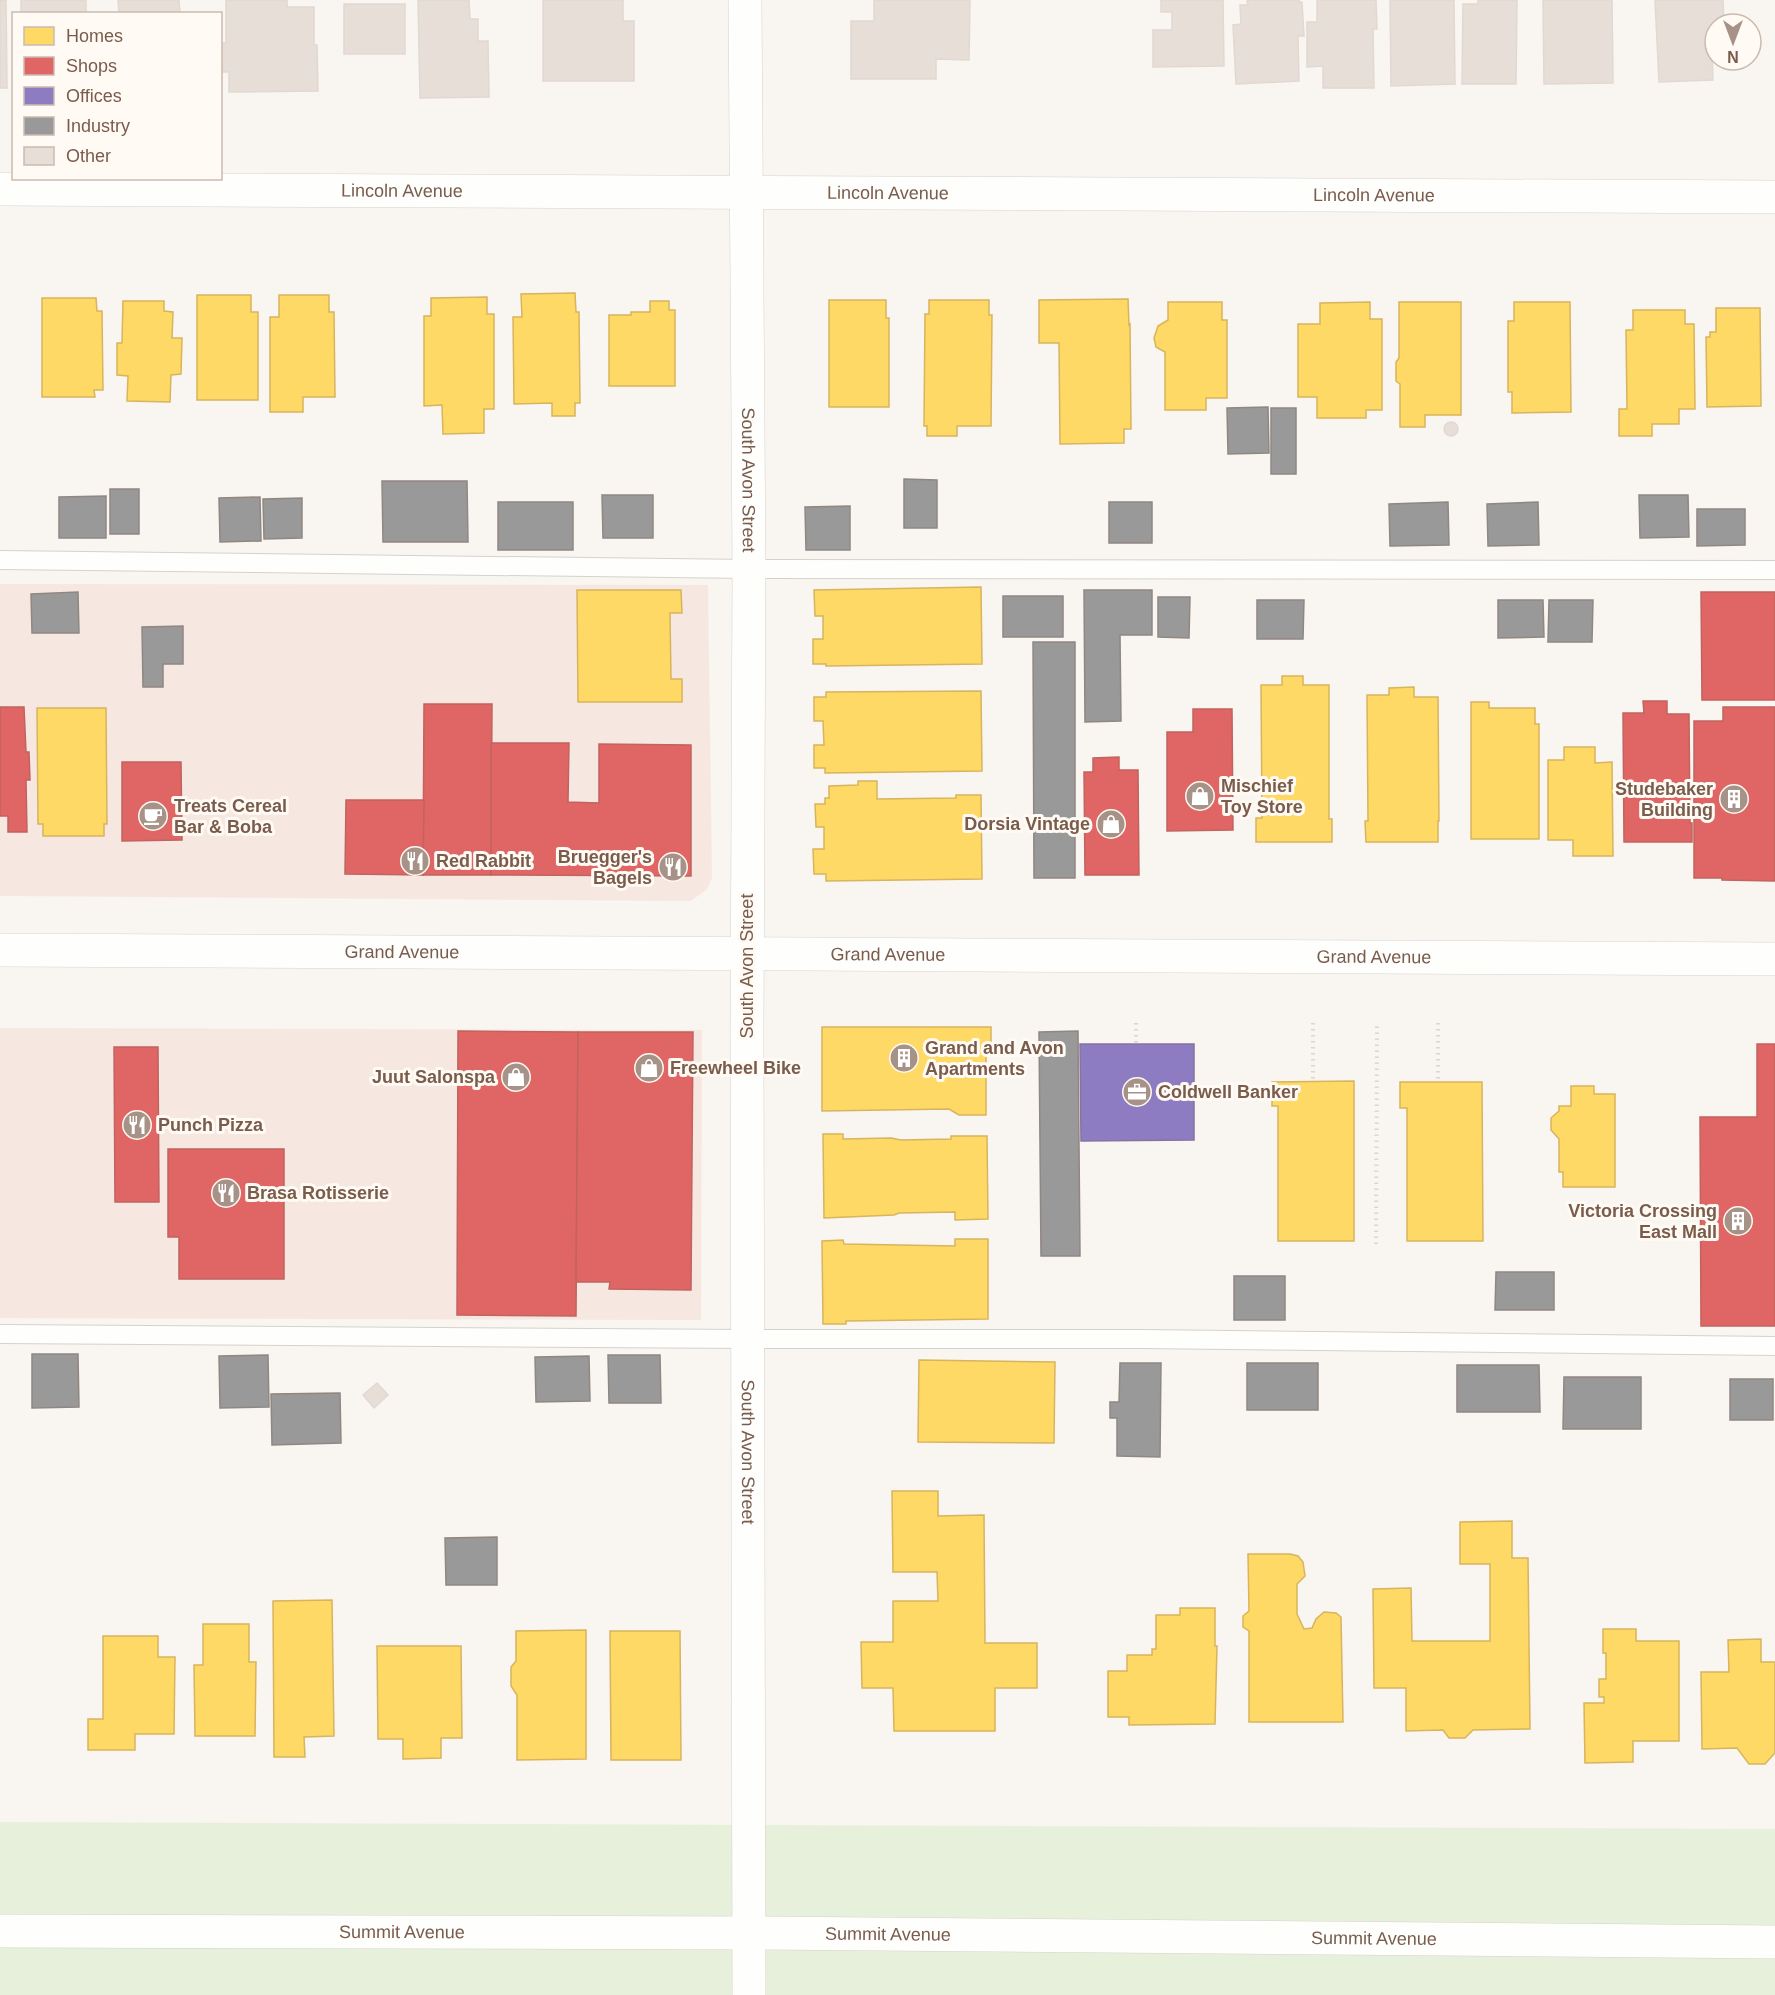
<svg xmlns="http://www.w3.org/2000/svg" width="1775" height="1995" font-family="Helvetica,sans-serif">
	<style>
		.commercial { fill: #f6e8e1 }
		.green { fill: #e7f0db }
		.homes { fill: #ffd966; stroke: #d7b45e; stroke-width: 1.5 }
		.shops { fill: #e06666; stroke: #c1635e; stroke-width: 1.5 }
		.offices { fill: #8e7cc3; stroke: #8872a0; stroke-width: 1.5 }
		.industry { fill: #999; stroke: #908782; stroke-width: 1.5 }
		.building { fill: #e6ded7; stroke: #e2d8d2; stroke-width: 1.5 }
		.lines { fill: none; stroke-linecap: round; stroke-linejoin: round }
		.service-casing { stroke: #d7d1cb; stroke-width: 20 }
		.minor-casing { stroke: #d7d1cb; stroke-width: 34 }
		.tertiary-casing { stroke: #d7d1cb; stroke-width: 34 }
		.secondary-casing { stroke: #d9d2cb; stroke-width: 34 }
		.path { stroke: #dcd5d0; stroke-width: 4; stroke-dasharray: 1.5 4.5; stroke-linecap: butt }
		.service { stroke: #fefefd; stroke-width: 18 }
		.minor { stroke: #fefefd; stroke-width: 33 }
		.tertiary { stroke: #fefefd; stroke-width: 33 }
		.secondary { stroke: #fefefd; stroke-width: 33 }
		.labels { text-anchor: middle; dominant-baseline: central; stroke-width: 6; stroke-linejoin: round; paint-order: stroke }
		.street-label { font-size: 18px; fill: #7a5c4d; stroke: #fffaf3 }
		.poi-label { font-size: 18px; font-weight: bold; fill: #7a5c4d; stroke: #fffaf3; text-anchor: start }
	</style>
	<rect width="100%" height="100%" fill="#f9f5f0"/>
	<g class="commercial">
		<path d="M0,584L708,585L712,878L707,889L691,901L0,896Z"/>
		<path d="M0,1028L702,1030L701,1320L0,1318Z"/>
	</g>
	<path class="green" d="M0,1822L1775,1829V1995H0Z"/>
	<g class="homes">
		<path d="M575,293L576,312H579L580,403H575V416H552V403L514,404L513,317H522L521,294Z"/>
		<path d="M197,295H251V312H258V400H197Z"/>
		<path d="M279,295H329V312H334L335,397H303V412H270V317H279Z"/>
		<path d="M487,297V314H494V409H484V433L443,434L442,405L424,406V316H431V298Z"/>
		<path d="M42,298H96L97,311H102L103,390H94L95,397H42Z"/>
		<path d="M1128,299L1129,325L1130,324L1131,429H1124V443L1060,444L1059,343H1039V300Z"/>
		<path d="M829,300H886V318H889V407H829Z"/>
		<path d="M929,300H989V315H992L991,426H957V436H927V426H924L925,314H929Z"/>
		<path d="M123,301H164V311L173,312L172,338H182L181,374L171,375L170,402L127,401L128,376L117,375V343H122Z"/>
		<path d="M650,301H669V310H675V386H609V315H631V312H650Z"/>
		<path d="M1168,302H1222V320H1227V398H1206V410H1165V352L1156,347L1154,338L1158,326L1168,320Z"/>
		<path d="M1370,302V319H1382V410H1366V418H1317V397H1298V324H1320V303Z"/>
		<path d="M1399,302H1461V415H1425V427H1400V384L1396,381V362L1399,358Z"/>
		<path d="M1514,302H1570L1571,412L1512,413V392H1508V321H1514Z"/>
		<path d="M1716,308H1760L1761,406L1707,407L1706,337H1710V332H1716Z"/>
		<path d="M1633,310H1685V324H1694L1695,409H1679V424H1652V436H1619V409H1627L1626,330H1633Z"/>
		<path d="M981,587L982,664L826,666V664H813V639H823V616H815L814,590Z"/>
		<path d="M577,590H681L682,613H670L671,679H682V702H578Z"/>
		<path d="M1282,676H1303V685H1329V819H1332V842H1256V818H1262L1261,685H1282Z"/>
		<path d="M1414,687V697H1438L1439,821H1438V842H1366L1365,821H1368L1367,695H1389V688Z"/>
		<path d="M981,691L982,771L825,773V768H814V745H824L823,721H814V697H826V692Z"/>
		<path d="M1471,702H1489V708H1535V724H1539V839H1471Z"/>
		<path d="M37,708H106L107,824H104V836H43V824H38Z"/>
		<path d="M1564,747H1595V763L1612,762L1613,856H1573V840H1548V760H1564Z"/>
		<path d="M858,781H877V799L956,798V795H981L982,879L826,881V874H814L813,849H824V827H816L815,804H825V798H829V786L858,785Z"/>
		<path d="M822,1027H991V1042H986V1115H959L949,1109L822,1111Z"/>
		<path d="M1354,1081V1241H1278V1106H1272V1082Z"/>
		<path d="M1400,1082H1482L1483,1241H1407V1108H1400Z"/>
		<path d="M1571,1086H1594V1094H1615V1187H1563V1172H1559V1139L1551,1130V1118L1559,1111V1106H1571Z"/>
		<path d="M823,1134H843V1139L891,1138L901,1140L951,1139V1136H987L988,1219L955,1220V1212L899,1213L894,1215L824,1218Z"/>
		<path d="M955,1239H988V1319L846,1321V1324H823L822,1241L843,1240L844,1244L955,1246Z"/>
		<path d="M919,1360L1055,1362L1054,1443L918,1442Z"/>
		<path d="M892,1491H938V1516L984,1515L985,1643H1037V1688H995V1731H894L893,1688H862L861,1642H893V1601H938L937,1572H893Z"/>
		<path d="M1512,1521V1558H1528L1530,1729L1473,1730L1465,1738H1449L1443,1730L1406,1731V1688H1374L1373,1589L1411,1588L1412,1641H1490V1564H1460V1522Z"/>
		<path d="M1248,1554H1290L1298,1556L1303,1562L1305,1576L1297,1584V1614L1304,1629L1312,1628L1316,1619L1324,1612L1336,1613L1341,1617L1343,1722H1249V1631L1243,1627V1616L1249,1611Z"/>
		<path d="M332,1600L334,1736L304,1737L305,1757H274L273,1601Z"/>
		<path d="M1180,1608H1215V1646H1217L1215,1724L1129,1725V1717H1108V1671H1127V1655H1152V1649H1156V1615H1180Z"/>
		<path d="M203,1624H249V1662H256L255,1736H195L194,1665H203Z"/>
		<path d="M1603,1629H1636V1641H1679V1741H1633V1762L1585,1763L1584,1703H1604V1697H1599V1679H1606V1653H1603Z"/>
		<path d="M586,1630V1759L517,1760V1695L511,1686V1667L516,1661V1631Z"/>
		<path d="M610,1631H680L681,1760H611Z"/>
		<path d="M103,1636H158V1657H175L174,1734H135V1750H88V1719H103Z"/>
		<path d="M1761,1639V1662H1775V1753L1765,1764H1749L1737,1748L1702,1749L1701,1672H1729L1728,1640Z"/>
		<path d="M377,1646H461L462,1738H441V1758L403,1759V1739H378Z"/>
	</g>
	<g class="shops">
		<path d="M1701,592H1775V700H1702Z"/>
		<path d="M1643,701H1667V714H1689L1690,823H1692V842H1624L1623,713H1644Z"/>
		<path d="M424,704H492L491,875H423Z"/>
		<path d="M0,707H24L26,752H29L30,780H26L27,832H8V816H0Z"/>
		<path d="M1723,707H1775V881L1722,880V878H1694V721H1723Z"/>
		<path d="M1193,709H1232L1233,830L1167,831V732H1193Z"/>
		<path d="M491,743H569L568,802L599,803V744L691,745V876L491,875Z"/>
		<path d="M1119,757V770H1138L1139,875H1085L1084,772H1093V758Z"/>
		<path d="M122,762H181L182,840L122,841Z"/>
		<path d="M346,800H424L423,875L345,874Z"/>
		<path d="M458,1031L578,1032L576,1316L457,1315Z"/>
		<path d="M578,1032H693L691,1290L609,1289L610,1282H576Z"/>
		<path d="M1757,1044H1775V1326H1701L1700,1117H1757Z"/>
		<path d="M114,1047H158L159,1202H115Z"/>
		<path d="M168,1149H284V1279H179V1237H168Z"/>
	</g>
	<path class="offices" d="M1080,1044H1194V1140L1081,1141Z"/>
	<g class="industry">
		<path d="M1268,407L1269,453L1228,454L1227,408Z"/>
		<rect x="1271" y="408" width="25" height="66"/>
		<path d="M904,479L937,480V528H904Z"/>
		<path d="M382,481H467L468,542H383Z"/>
		<rect x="110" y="489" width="29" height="45"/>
		<path d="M602,495H653V538H603Z"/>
		<path d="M1639,495H1688L1689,537L1640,538Z"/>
		<path d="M106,496V538H59V497Z"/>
		<path d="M260,497L261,541L220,542L219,498Z"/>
		<path d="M302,498V538L264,539L263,499Z"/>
		<rect x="498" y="502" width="75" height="48"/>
		<rect x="1109" y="502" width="43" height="41"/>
		<path d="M1448,502L1449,545L1390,546L1389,504Z"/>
		<path d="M1538,502L1539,545L1488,546L1487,504Z"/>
		<path d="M850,506V550H806L805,507Z"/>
		<path d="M1697,509H1745V545L1697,546Z"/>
		<path d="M1084,590H1152V635H1120L1121,721L1085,722Z"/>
		<path d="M78,592L79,633H32L31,594Z"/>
		<rect x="1003" y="596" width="60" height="41"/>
		<path d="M1158,597H1190L1189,638L1158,637Z"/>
		<path d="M1257,600H1304L1303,639H1257Z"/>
		<path d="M1498,600H1543L1544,637L1498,638Z"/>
		<path d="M1549,600H1593L1592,642H1548Z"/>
		<path d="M183,626V664H163V687H143L142,627Z"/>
		<path d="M1033,642H1075V878H1034Z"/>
		<path d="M1078,1031L1080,1256H1041L1039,1032Z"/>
		<path d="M1496,1272H1554V1310H1495Z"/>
		<rect x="1234" y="1276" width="51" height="44"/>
		<path d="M32,1354H78L79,1407L32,1408Z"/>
		<path d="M268,1355L269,1407L220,1408L219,1356Z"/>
		<path d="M608,1355H660L661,1403H609Z"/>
		<path d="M589,1356L590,1401L536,1402L535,1357Z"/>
		<path d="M1120,1363H1161L1160,1457L1117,1456V1418H1110V1402H1119Z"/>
		<rect x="1247" y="1363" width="71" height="47"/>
		<path d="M1457,1365H1539L1540,1412H1457Z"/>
		<path d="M1564,1377H1641V1429H1563Z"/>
		<rect x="1730" y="1379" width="43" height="41"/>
		<path d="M340,1393L341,1443L272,1445L271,1394Z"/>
		<path d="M497,1537V1585H446L445,1538Z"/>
	</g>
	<g class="building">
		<path d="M0,0H6L7,88H0Z"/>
		<rect x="21" y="0" width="65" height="14"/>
		<path d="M118,0H179L180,14H119Z"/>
		<path d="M226,0H287V7H314V45H317L318,91L229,92V72H220V43H226Z"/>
		<path d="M418,0H469L470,19H478V41H488L489,97L420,98Z"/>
		<path d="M543,0H623V21H634V81H543Z"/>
		<path d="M874,0H970L969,60L936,59V79H851V21H874Z"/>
		<path d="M1161,0H1223L1224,66L1153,67V30H1172V12H1161Z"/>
		<path d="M1247,0H1299V2H1302L1304,36H1298L1299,81L1236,84L1233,25L1241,24L1240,5H1248Z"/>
		<path d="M1317,0H1376L1377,29H1373L1374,88H1323V66L1307,67V22H1317Z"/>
		<path d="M1390,0H1454L1455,84L1391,86Z"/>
		<path d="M1478,0H1517L1516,84H1462L1463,4H1478Z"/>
		<path d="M1543,0H1612L1613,83L1544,84Z"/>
		<path d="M1655,0H1723L1724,24H1715V52H1712L1713,80L1659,82Z"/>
		<rect x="344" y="4" width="61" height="50"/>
		<circle cx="1451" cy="429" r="7"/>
		<path d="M377,1383L388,1395L374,1408L363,1395Z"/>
	</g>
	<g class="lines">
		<g class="service-casing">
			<g id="service">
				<path d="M0,560L749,569L1775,570"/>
				<path d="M0,1334L749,1339H1143L1775,1346"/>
			</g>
		</g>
		<g class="minor-casing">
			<g id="minor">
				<path id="s1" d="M745,0L749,569L747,1033L749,1995"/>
				<path id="s2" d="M0,189L1775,197"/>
			</g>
		</g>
		<g class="tertiary-casing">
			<g id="tertiary">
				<path id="s3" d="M0,1931L749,1933L1775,1942"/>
			</g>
		</g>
		<g class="secondary-casing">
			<g id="secondary">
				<path id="s4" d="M0,950L1775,959"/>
			</g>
		</g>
		<g class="path">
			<path d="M1136,1023V1044"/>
			<path d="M1313,1023V1082"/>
			<path d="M1438,1023V1082"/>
			<path d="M1376,1244L1377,1023"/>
		</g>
		<use href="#service" class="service"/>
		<use href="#minor" class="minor"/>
		<use href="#tertiary" class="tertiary"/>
		<use href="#secondary" class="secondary"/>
	</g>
	<defs>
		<g id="shop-disc" transform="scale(1.5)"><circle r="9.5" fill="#a69286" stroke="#fffaf3"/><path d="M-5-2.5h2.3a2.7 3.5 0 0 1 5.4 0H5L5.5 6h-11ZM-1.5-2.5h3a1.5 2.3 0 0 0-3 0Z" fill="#fff"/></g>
		<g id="building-disc" transform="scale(1.5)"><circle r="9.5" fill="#a69286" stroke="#fffaf3"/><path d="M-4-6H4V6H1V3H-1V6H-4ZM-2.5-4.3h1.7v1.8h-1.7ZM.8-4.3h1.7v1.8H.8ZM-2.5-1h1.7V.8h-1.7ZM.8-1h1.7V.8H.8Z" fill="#fff"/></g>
		<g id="cafe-disc" transform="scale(1.5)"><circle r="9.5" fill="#a69286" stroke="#fffaf3"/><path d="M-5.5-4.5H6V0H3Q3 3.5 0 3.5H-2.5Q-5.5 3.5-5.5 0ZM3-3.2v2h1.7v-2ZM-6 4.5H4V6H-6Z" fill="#fff"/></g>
		<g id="restaurant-disc" transform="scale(1.5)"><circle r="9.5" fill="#a69286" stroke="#fffaf3"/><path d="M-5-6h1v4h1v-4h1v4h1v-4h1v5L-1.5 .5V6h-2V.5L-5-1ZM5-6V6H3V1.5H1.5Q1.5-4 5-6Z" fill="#fff"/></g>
		<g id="office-disc" transform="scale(1.5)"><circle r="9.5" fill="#a69286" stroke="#fffaf3"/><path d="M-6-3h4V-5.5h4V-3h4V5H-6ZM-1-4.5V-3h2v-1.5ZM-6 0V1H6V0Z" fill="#fff"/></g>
	</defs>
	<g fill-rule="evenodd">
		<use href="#shop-disc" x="1200" y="796"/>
		<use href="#building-disc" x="1734" y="799"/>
		<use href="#cafe-disc" x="153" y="816"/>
		<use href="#shop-disc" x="1111" y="824"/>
		<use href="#restaurant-disc" x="415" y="861"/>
		<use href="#restaurant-disc" x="673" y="867"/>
		<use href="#building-disc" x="904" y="1058"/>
		<use href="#shop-disc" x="649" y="1068"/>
		<use href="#shop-disc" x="516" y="1077"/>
		<use href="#office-disc" x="1137" y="1092"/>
		<use href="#restaurant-disc" x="137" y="1125"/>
		<use href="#restaurant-disc" x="226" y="1193"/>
		<use href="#building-disc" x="1738" y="1221"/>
	</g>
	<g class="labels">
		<g class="street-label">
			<text stroke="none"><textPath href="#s2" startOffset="402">Lincoln Avenue</textPath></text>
			<text stroke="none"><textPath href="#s2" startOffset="888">Lincoln Avenue</textPath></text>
			<text stroke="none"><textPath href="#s2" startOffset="1374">Lincoln Avenue</textPath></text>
			<text stroke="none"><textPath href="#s1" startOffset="480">South Avon Street</textPath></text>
			<text stroke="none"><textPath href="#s4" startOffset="402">Grand Avenue</textPath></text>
			<text stroke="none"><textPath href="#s4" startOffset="888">Grand Avenue</textPath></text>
			<text stroke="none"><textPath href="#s4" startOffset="1374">Grand Avenue</textPath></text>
			<text transform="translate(747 966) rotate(-90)">South Avon Street</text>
			<text stroke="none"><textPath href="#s1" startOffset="1452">South Avon Street</textPath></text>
			<text stroke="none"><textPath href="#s3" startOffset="402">Summit Avenue</textPath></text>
			<text stroke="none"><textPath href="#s3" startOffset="888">Summit Avenue</textPath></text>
			<text stroke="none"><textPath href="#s3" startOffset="1374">Summit Avenue</textPath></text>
		</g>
		<g class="poi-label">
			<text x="1221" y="786">Mischief<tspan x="1221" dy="21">Toy Store</tspan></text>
			<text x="1713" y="789" text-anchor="end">Studebaker<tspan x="1713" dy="21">Building</tspan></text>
			<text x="174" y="806">Treats Cereal<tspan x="174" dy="21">Bar &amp; Boba</tspan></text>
			<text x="1090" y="824" text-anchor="end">Dorsia Vintage</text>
			<text x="652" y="857" text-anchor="end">Bruegger's<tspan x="652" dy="21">Bagels</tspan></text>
			<text x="436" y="861">Red Rabbit</text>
			<text x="925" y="1048">Grand and Avon<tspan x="925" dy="21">Apartments</tspan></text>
			<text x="670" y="1068">Freewheel Bike</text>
			<text x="495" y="1077" text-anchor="end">Juut Salonspa</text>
			<text x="1158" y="1092">Coldwell Banker</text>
			<text x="158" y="1125">Punch Pizza</text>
			<text x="247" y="1193">Brasa Rotisserie</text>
			<text x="1717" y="1211" text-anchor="end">Victoria Crossing<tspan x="1717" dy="21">East Mall</tspan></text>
		</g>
	</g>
	<rect x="12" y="12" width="210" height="168" fill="#fffaf3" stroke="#cabbb1" stroke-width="1.5"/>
	<rect x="24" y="27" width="30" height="18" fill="#ffd966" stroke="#cabbb1" stroke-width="1.5"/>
	<text x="66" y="42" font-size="18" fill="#7a5c4d">Homes</text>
	<rect x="24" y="57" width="30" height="18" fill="#e06666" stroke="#cabbb1" stroke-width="1.5"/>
	<text x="66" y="72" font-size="18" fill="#7a5c4d">Shops</text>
	<rect x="24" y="87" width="30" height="18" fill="#8e7cc3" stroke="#cabbb1" stroke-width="1.5"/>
	<text x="66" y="102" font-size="18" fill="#7a5c4d">Offices</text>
	<rect x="24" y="117" width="30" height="18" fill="#999999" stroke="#cabbb1" stroke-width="1.5"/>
	<text x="66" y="132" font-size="18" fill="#7a5c4d">Industry</text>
	<rect x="24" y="147" width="30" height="18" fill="#e6ded7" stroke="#cabbb1" stroke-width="1.5"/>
	<text x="66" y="162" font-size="18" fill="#7a5c4d">Other</text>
	<g transform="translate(1733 42) rotate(180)"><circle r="28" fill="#fffaf3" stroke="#cabbb1" stroke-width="1.5"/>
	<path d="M0-4.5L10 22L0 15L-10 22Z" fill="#a69286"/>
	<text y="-9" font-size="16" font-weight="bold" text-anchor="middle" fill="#7a5c4d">N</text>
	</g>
</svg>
